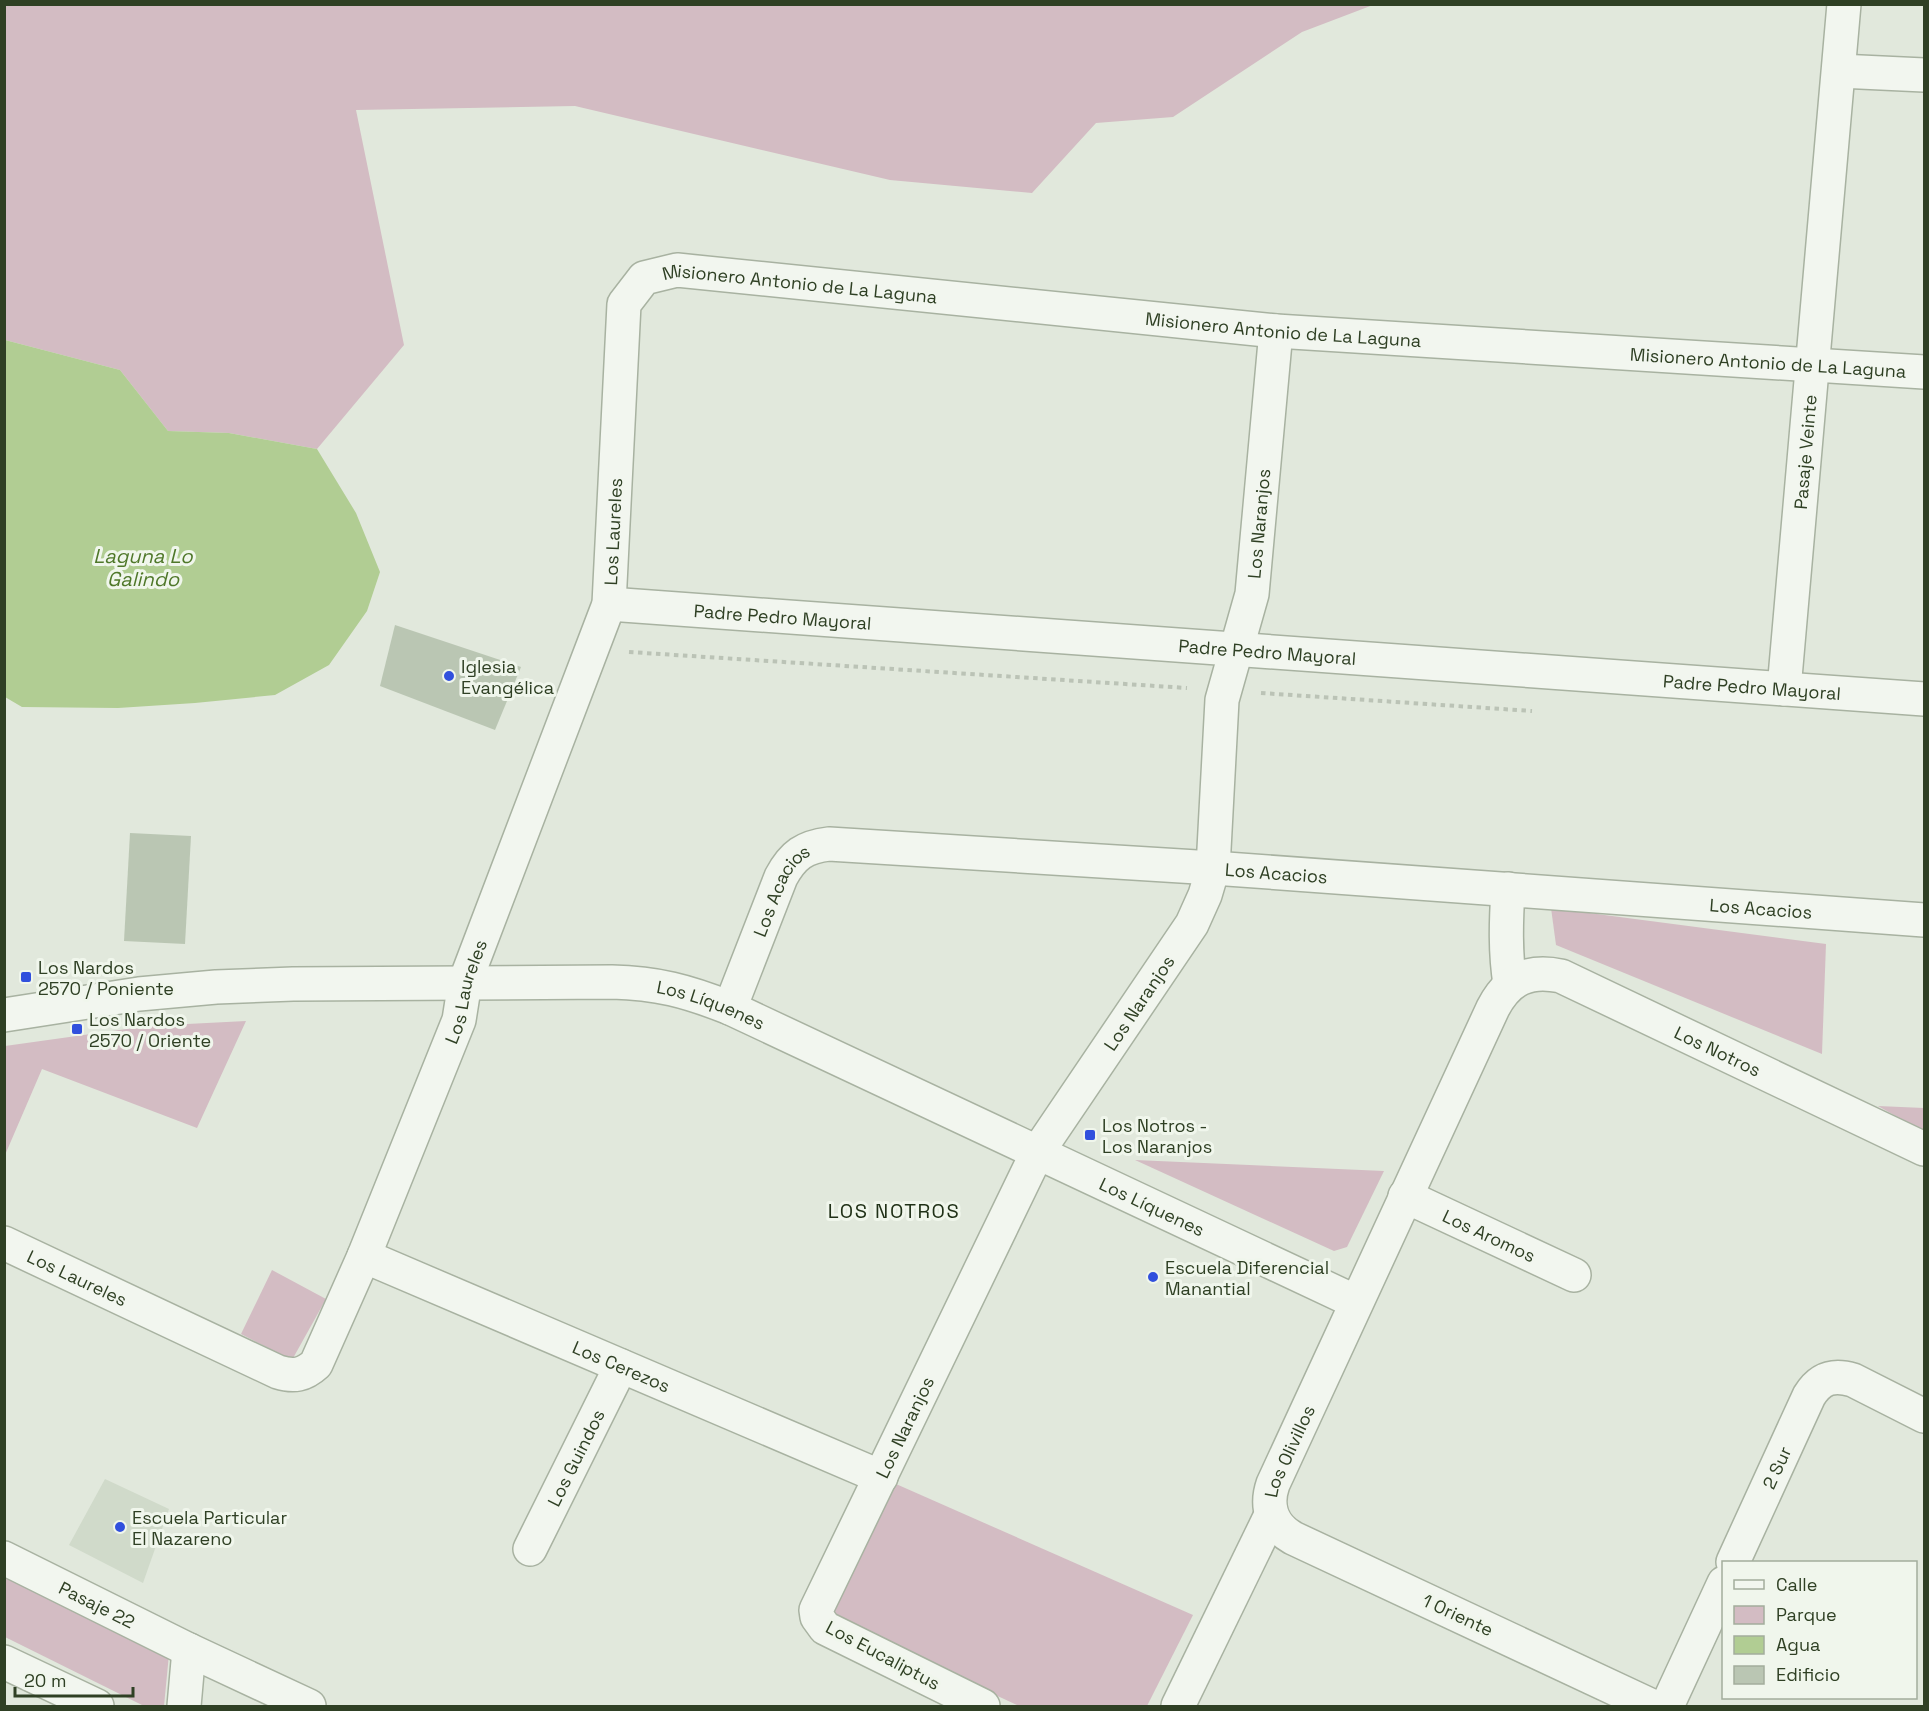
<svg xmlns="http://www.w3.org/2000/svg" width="1929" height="1711" font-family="'Space Grotesk',sans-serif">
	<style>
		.built { fill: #d0daca }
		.green { fill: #d3bcc3 }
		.water { fill: #b1cd93 }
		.building { fill: #bac6b3 }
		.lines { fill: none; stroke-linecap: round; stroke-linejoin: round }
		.minor-casing { stroke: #a8b2a1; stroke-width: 36 }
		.path { stroke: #bbc3b6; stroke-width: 4; stroke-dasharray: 4.5 4.5; stroke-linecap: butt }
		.minor { stroke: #f2f6ef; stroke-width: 33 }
		.poi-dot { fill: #3150dd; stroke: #f0f6ec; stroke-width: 2 }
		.labels { text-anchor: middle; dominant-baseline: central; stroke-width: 6; stroke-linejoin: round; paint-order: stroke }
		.street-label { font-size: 18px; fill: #2f4024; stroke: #f0f6ec }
		.poi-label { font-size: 18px; fill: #2f4024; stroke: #f0f6ec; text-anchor: start }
		.water-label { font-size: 20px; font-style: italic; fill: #4f782a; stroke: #f0f6ec }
		.neighbourhood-label { font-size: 20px; letter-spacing: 1.5px; fill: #203117; stroke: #f0f6ec }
	</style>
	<rect width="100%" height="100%" fill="#e1e8dc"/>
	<path class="built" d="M105,1479L169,1509L143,1583L69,1545Z"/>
	<g class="green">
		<path d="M4,5H1373L1302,32L1173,117L1096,123L1032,193L890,180L575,106L356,110L404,345L317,449L229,433L168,431L120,370L5,340Z"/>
		<path d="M1551,908L1826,944L1822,1054L1556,945Z"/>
		<path d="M246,1021L197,1128L42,1069L5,1155V1046L148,1026Z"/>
		<path d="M1878,1106L1924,1108V1132Z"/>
		<path d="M1135,1160L1384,1171L1347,1247L1334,1251Z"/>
		<path d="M272,1270L326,1299L292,1360L241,1334Z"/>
		<path d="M896,1484L1193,1615L1147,1706H1019L830,1618Z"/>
		<path d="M4,1572L169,1654L164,1706H144L5,1637Z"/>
	</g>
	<path class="water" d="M5,340L120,370L168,431L229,433L317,449L356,513L380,572L367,611L329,665L275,695L195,703L118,708L22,707L5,697Z"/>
	<g class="building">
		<path d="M395,625L521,667L495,730L380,686Z"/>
		<path d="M130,833L191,836L185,944L124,941Z"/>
	</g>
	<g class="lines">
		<g class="minor-casing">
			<g id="minor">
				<path d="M1839,71L1924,75"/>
				<path id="s1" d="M609,604L1924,699"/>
				<path id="s2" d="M1784,689L1844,4"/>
				<path d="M1508,889C1506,922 1505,952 1510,984"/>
				<path id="s3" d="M730,1008L781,877C793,855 804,847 829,844L1213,868L1924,920"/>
				<path id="s4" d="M4,1015L139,994L216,987L293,984L612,982C657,983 687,991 730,1008L1356,1302"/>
				<path id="s5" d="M1405,1196L1574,1275"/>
				<path id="s6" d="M4,1243L278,1372C294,1377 304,1375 316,1364L364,1256L459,1020L465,982L609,604L624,304L644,278L677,270L1276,331L1924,372"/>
				<path id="s7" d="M364,1256L881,1477"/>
				<path id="s8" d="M530,1549L621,1366"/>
				<path id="s9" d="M4,1558L189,1650L309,1706"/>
				<path id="s10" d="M1733,1562L1809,1396C1820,1378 1833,1374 1853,1380L1924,1416"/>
				<path d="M4,1662L97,1706"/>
				<path d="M184,1706L189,1650"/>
				<path id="s11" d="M983,1706L825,1628L817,1617L816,1610L1037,1153L1192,924L1205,895L1213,868L1222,700L1252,594L1276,331"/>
				<path d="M1178,1706L1271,1515"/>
				<path id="s12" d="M1652,1706L1293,1538C1272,1526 1265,1507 1273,1484L1493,1008C1508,979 1529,969 1561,976L1924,1149"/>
				<path d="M1667,1706L1724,1583"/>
			</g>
		</g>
		<g class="path">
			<path d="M629,652L1187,688"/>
			<path d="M1261,693L1532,711"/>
		</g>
		<use href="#minor" class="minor"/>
	</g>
	<g class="poi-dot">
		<circle cx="449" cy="676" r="6"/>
		<rect x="20" y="971" width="12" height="12" rx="3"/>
		<rect x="71" y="1023" width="12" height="12" rx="3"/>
		<rect x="1084" y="1129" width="12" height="12" rx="3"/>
		<circle cx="1153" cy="1277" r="6"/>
		<circle cx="120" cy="1527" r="6"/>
	</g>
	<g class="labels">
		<g class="street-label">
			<text stroke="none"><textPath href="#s6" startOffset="1650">Misionero Antonio de La Laguna</textPath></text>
			<text stroke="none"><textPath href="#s6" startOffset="2136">Misionero Antonio de La Laguna</textPath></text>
			<text stroke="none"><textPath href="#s6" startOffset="2622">Misionero Antonio de La Laguna</textPath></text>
			<text stroke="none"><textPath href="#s2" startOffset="238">Pasaje Veinte</textPath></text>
			<text stroke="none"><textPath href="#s11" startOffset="1390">Los Naranjos</textPath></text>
			<text stroke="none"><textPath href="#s6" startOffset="1232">Los Laureles</textPath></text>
			<text stroke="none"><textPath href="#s1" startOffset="174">Padre Pedro Mayoral</textPath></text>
			<text stroke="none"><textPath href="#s1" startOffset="660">Padre Pedro Mayoral</textPath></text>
			<text stroke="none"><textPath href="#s1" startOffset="1146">Padre Pedro Mayoral</textPath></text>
			<text stroke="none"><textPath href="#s3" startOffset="650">Los Acacios</textPath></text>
			<text stroke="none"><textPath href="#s3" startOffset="129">Los Acacios</textPath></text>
			<text stroke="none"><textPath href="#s3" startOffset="1136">Los Acacios</textPath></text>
			<text stroke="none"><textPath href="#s6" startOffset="746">Los Laureles</textPath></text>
			<text stroke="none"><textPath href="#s11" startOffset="886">Los Naranjos</textPath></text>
			<text stroke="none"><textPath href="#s4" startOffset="712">Los Líquenes</textPath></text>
			<text stroke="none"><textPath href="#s12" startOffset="1240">Los Notros</textPath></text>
			<text stroke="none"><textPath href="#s4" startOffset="1198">Los Líquenes</textPath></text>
			<text stroke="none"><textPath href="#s5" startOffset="93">Los Aromos</textPath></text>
			<text stroke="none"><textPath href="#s6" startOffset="81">Los Laureles</textPath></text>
			<text stroke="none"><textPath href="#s7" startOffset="280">Los Cerezos</textPath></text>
			<text stroke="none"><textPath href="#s11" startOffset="400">Los Naranjos</textPath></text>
			<text stroke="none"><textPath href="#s12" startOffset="496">Los Olivillos</textPath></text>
			<text stroke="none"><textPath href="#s8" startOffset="102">Los Guindos</textPath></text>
			<text stroke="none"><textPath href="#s10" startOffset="104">2 Sur</textPath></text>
			<text stroke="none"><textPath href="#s9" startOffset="104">Pasaje 22</textPath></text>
			<text transform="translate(1458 1615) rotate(25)">1 Oriente</text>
			<text transform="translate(883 1655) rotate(28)">Los Eucaliptus</text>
		</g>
		<g class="poi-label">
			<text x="461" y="666">Iglesia<tspan x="461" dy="21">Evangélica</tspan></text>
			<text x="38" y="967">Los Nardos<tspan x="38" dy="21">2570 / Poniente</tspan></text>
			<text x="89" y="1019">Los Nardos<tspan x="89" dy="21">2570 / Oriente</tspan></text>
			<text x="1102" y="1125">Los Notros -<tspan x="1102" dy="21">Los Naranjos</tspan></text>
			<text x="1165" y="1267">Escuela Diferencial<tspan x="1165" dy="21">Manantial</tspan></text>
			<text x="132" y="1517">Escuela Particular<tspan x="132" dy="21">El Nazareno</tspan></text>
		</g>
		<g class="water-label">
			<text x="143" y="556">Laguna Lo<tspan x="143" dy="23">Galindo</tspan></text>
		</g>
		<g class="neighbourhood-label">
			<text x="894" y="1211">LOS NOTROS</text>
		</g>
	</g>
	<rect width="1929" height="1711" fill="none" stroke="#2f4024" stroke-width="12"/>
	<rect x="1722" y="1561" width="195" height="138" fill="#f0f6ec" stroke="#a3ad9c" stroke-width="1.5"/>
	<rect x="1734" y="1580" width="30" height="9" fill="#f2f6ef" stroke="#a3ad9c" stroke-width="1.5"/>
	<text x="1776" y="1591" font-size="18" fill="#2f4024">Calle</text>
	<rect x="1734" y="1606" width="30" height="18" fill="#d3bcc3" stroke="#a3ad9c" stroke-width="1.5"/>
	<text x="1776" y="1621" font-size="18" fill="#2f4024">Parque</text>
	<rect x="1734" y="1636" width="30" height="18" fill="#b1cd93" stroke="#a3ad9c" stroke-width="1.5"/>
	<text x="1776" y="1651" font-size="18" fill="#2f4024">Agua</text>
	<rect x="1734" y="1666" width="30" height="18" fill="#bac6b3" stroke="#a3ad9c" stroke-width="1.5"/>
	<text x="1776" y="1681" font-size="18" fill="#2f4024">Edificio</text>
	<path d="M15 1687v9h118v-9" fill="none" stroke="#2f4024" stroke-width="3"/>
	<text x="24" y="1687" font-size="18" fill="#2f4024" stroke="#f0f6ec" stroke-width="4.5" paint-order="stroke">20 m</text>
</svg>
